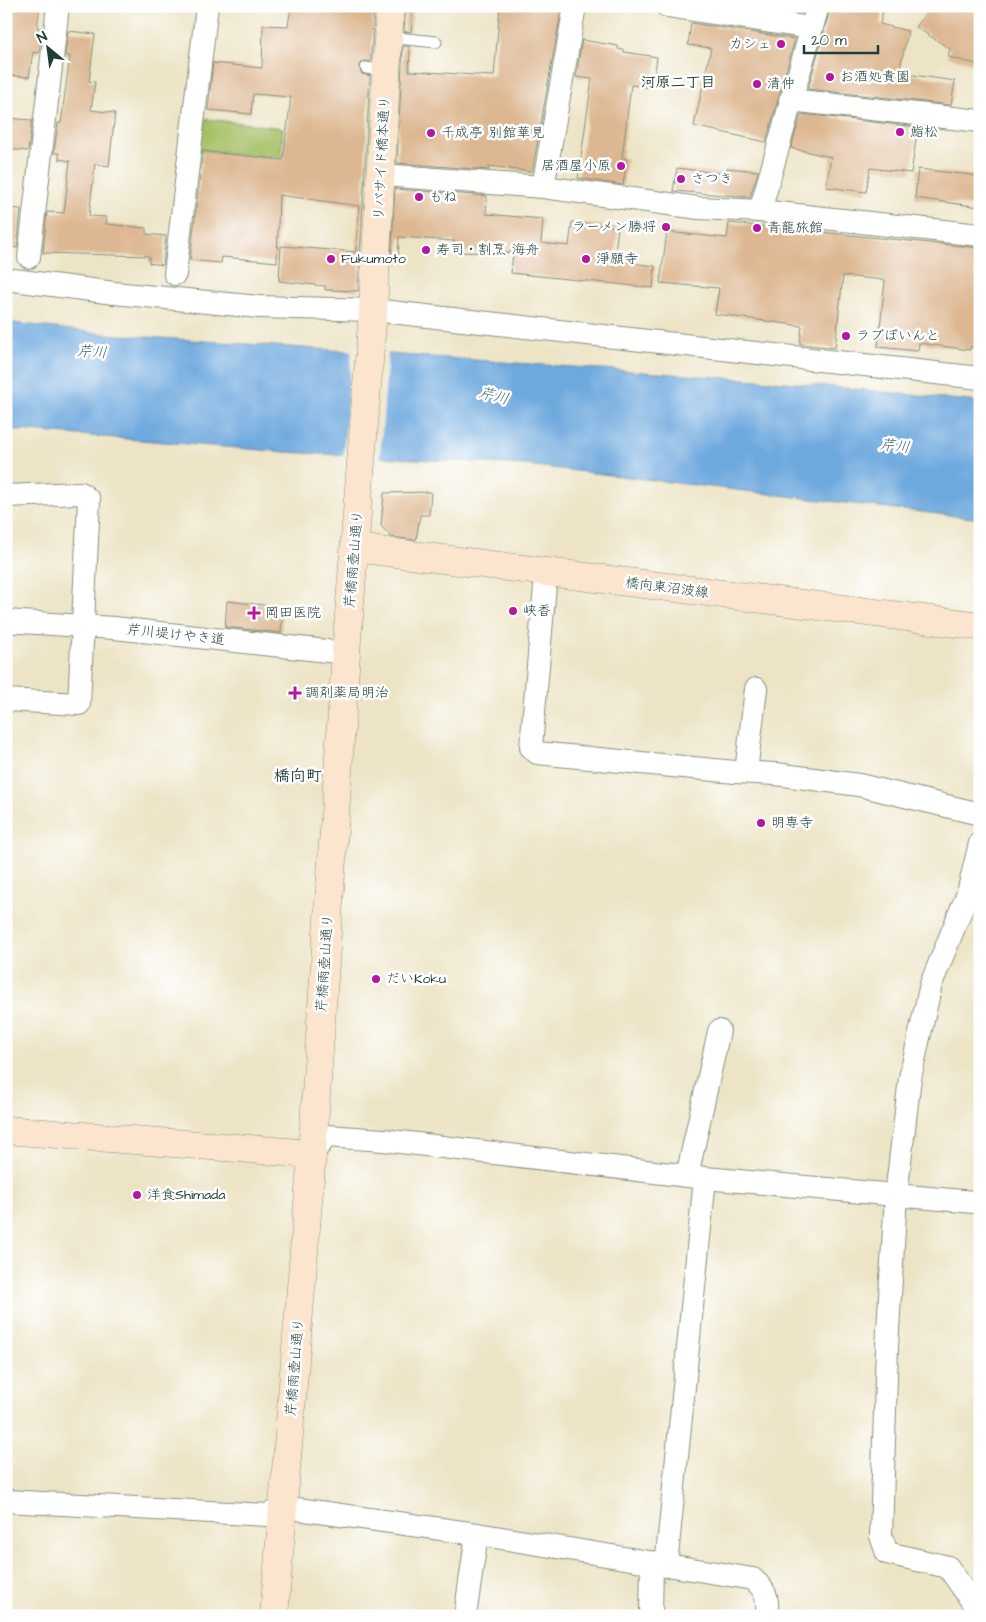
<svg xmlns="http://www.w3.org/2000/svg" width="986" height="1622" font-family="'Architects Daughter','Klee One',sans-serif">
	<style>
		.green { fill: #a6c167; stroke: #627f4e }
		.water { fill: #6ea9de; stroke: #467389 }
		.pier { fill: #ede4c6 }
		.building { fill: #ddb791 }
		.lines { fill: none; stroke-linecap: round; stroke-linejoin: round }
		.lane-casing { stroke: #86907d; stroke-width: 13 }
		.street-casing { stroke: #86907d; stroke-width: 24 }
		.secondary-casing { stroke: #86907d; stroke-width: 29 }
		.lane { stroke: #fff; stroke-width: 11 }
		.street { stroke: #fff; stroke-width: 22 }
		.secondary { stroke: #fbe5cf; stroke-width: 28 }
		.poi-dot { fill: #b5179e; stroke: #fff; stroke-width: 2 }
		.labels { text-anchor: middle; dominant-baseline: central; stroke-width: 5; stroke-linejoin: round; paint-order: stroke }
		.poi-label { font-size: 14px; fill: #1f3d34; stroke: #fff; text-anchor: start }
		.street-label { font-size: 14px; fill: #1f3d34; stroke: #fff }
		.neighbourhood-label { font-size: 15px; font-weight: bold; fill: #1f3d34; stroke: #fff }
		.water-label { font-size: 15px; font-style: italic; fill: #3b6370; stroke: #fff }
		.quarter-label { font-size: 16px; font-weight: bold; fill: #1f3d34; stroke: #fff }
	</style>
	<rect width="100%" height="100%" fill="#fff"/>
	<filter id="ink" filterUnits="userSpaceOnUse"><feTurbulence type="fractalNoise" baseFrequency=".02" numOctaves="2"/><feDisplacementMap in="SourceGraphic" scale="10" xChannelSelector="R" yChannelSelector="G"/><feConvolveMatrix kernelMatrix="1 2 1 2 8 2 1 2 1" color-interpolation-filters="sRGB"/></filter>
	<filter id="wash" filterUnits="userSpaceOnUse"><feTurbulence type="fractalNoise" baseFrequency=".0096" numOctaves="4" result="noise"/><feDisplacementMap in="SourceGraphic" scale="20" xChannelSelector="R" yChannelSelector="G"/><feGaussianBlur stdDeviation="1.12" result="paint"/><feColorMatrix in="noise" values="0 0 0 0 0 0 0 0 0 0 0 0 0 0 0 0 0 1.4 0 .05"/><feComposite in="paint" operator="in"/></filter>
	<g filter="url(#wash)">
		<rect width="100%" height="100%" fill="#ede4c6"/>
		<path class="green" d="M199,118L283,128L281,158L195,150Z"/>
		<path class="water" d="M6,322L105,334L786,382L980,402V519L526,465L285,452L6,429Z"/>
		<path class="pier" d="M352,349L388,352L380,459L343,457Z"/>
		<g id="blocks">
			<g class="building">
				<path d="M6,6H40L37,28H42L39,53L33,52L29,77L6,75Z"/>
				<path d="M291,6H374L371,61H363L359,67L362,74L370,76L358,291L325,290V286L279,281L281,246L356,252L359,206L279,195L277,262L222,257L221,263L190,260L203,151L283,160L291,97L253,94L251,114L208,110L213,63L262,68L263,25L288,26Z"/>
				<path d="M406,6H413L411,32L404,31Z"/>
				<path d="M500,6H562L532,172L489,166V170L397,163L403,46L410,47L409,71L494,76Z"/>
				<path d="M756,6H804L802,13Z"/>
				<path d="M831,6H884L880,24L908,31L899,73L955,81L951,105L808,89Z"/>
				<path d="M931,6H980V65L948,57L950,49L916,27Z"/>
				<path d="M691,23L795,39L766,142L694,126L711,48L688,45Z"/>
				<path d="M68,31L95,34L89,81L95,82L91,110L115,113L109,166L95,164L89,216L107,217L106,224L146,228V234L166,236L163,265L149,263V256L43,253L47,212L64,213L70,161L59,159V153H54L58,123H61L70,56H65Z"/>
				<path d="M582,40L618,46V49L624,50V52L657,57L653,88L631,85L622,158L627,159L623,185L578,178L592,79L576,77Z"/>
				<path d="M801,114L918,127L911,173L870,168L866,192L826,187L831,157L791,148Z"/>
				<path d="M6,118L32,120L28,151L6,149Z"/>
				<path d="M677,168L726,174L727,168L758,171L750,197L673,191Z"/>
				<path d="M918,169L980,176V207L915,198Z"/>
				<path d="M395,189L487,196L486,214L543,219L541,243L569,246L572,222L618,227L614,261L655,266L653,288L511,273L513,253L454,252V241L399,237L398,264L391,263Z"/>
				<path d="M6,208L21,209L17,248L6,247Z"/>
				<path d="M729,223L980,248V348L970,347V350L919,343L918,351L878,347L885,280L843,276L835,348L800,344L802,326L715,314L719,288L660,283L667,232L727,238Z"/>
				<path d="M431,492L429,515H420L416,540L391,537L381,526L384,493Z"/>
				<path d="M227,601L283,607L281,633L225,627Z"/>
			</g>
		</g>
	</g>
	<g filter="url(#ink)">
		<use href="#blocks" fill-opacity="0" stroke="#86907d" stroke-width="1"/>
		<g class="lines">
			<g class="lane-casing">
				<g id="lane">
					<path d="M388,37L436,42"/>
					<path d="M366,68L387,71"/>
				</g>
			</g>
			<g class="street-casing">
				<g id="street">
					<path d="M667,6L811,28"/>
					<path d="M790,100L980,121"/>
					<path d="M382,175L543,187L699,208L760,211L980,235"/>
					<path d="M543,187L575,6"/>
					<path d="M760,211L818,6"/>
					<path d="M29,257L58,6"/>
					<path d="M175,274L207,6"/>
					<path d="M6,279L114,293L259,307L373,310L980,378"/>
					<path d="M6,496L81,493L89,500L79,704L6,700"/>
					<path d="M546,574L531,747L537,753L735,772L776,774L859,785L980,814"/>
					<path d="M6,621L114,628L346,653"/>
					<path d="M746,772L756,689"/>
					<path d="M980,843L968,893L931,984L910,1078L896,1195L887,1347L881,1536L887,1553L948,1567L973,1603L980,1604"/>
					<path d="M312,1154L327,1136L383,1140L705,1178L974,1202"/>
					<path d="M687,1176L719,1031"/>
					<path d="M6,1501L268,1515L283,1507L477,1534L753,1579C767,1591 768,1598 767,1616"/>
					<path d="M666,1566L705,1178"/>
					<path d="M465,1616L477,1534"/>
					<path d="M651,1616L652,1562"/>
				</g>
			</g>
			<g class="secondary-casing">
				<g id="secondary">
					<path d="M355,548L980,626"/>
					<path d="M6,1130L312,1154"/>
					<path d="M274,1616L312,1154L346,653L373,310L390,6"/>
				</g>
			</g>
			<use href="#lane" class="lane"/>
			<use href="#street" class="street"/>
			<use href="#secondary" class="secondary"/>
		</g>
	</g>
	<g class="poi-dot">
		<circle cx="781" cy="44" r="5"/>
		<circle cx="830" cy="77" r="5"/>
		<circle cx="757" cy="84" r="5"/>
		<circle cx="900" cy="132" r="5"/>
		<circle cx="431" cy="133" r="5"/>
		<circle cx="621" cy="166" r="5"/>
		<circle cx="681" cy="179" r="5"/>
		<circle cx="419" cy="197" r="5"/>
		<circle cx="666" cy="227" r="5"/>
		<circle cx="757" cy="228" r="5"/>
		<circle cx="426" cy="250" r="5"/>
		<circle cx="331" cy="259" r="5"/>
		<circle cx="586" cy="259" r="5"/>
		<circle cx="846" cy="336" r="5"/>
		<circle cx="513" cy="611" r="5"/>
		<path d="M251.5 605.5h5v5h5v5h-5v5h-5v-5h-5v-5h5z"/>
		<path d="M292.5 685.5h5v5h5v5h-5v5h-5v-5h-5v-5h5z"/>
		<circle cx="761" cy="823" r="5"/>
		<circle cx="376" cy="979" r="5"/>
		<circle cx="137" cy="1195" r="5"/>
	</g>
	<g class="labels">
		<g class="poi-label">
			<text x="771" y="44" text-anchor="end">カシェ</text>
			<text x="840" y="77">お酒処貴園</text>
			<text x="767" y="84">清仲</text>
			<text x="910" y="132">鮨松</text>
			<text x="441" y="133">千成亭 別館華見</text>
			<text x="611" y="166" text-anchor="end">居酒屋小原</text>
			<text x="691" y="179">さつき</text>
			<text x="429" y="197">もね</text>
			<text x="656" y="227" text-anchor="end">ラーメン勝将</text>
			<text x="767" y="228">青龍旅館</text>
			<text x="436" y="250">寿司・割烹 海舟</text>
			<text x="341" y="259">Fukumoto</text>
			<text x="596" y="259">淨願寺</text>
			<text x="856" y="336">ラブぽいんと</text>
			<text x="523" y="611">峡香</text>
			<text x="265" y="613">岡田医院</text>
			<text x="305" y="693">調剤薬局明治</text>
			<text x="771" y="823">明専寺</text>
			<text x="386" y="979">だいKoku</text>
			<text x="147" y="1195">洋食Shimada</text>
		</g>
		<g class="street-label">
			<text transform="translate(382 158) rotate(-87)">リバサイド橋本通り</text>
			<text transform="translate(354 559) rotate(-85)">芹橋雨壺山通り</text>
			<text transform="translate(667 588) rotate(7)">橋向東沼波線</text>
			<text transform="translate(176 635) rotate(6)">芹川堤けやき道</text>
			<text transform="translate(325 963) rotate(-86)">芹橋雨壺山通り</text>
			<text transform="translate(295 1367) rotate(-85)">芹橋雨壺山通り</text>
		</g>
		<g class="neighbourhood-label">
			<text x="678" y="82">河原二丁目</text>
		</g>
		<g class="water-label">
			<text transform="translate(92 352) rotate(4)">芹川</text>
			<text transform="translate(494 396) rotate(15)">芹川</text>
			<text transform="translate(895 446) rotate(7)">芹川</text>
		</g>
		<g class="quarter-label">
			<text x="298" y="776">橋向町</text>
		</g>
	</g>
	<rect width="986" height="1622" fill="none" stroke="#fff" stroke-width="25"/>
	<g transform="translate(48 48) rotate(331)" stroke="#ffffff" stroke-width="4" paint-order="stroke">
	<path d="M0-4L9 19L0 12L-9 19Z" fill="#1f3d34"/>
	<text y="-8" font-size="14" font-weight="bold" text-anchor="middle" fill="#1f3d34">N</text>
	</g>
	<path d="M804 45v8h74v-8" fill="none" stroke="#1f3d34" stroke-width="2.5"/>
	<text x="811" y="45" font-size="15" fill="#1f3d34" stroke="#ffffff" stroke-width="4" paint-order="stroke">20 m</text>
</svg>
